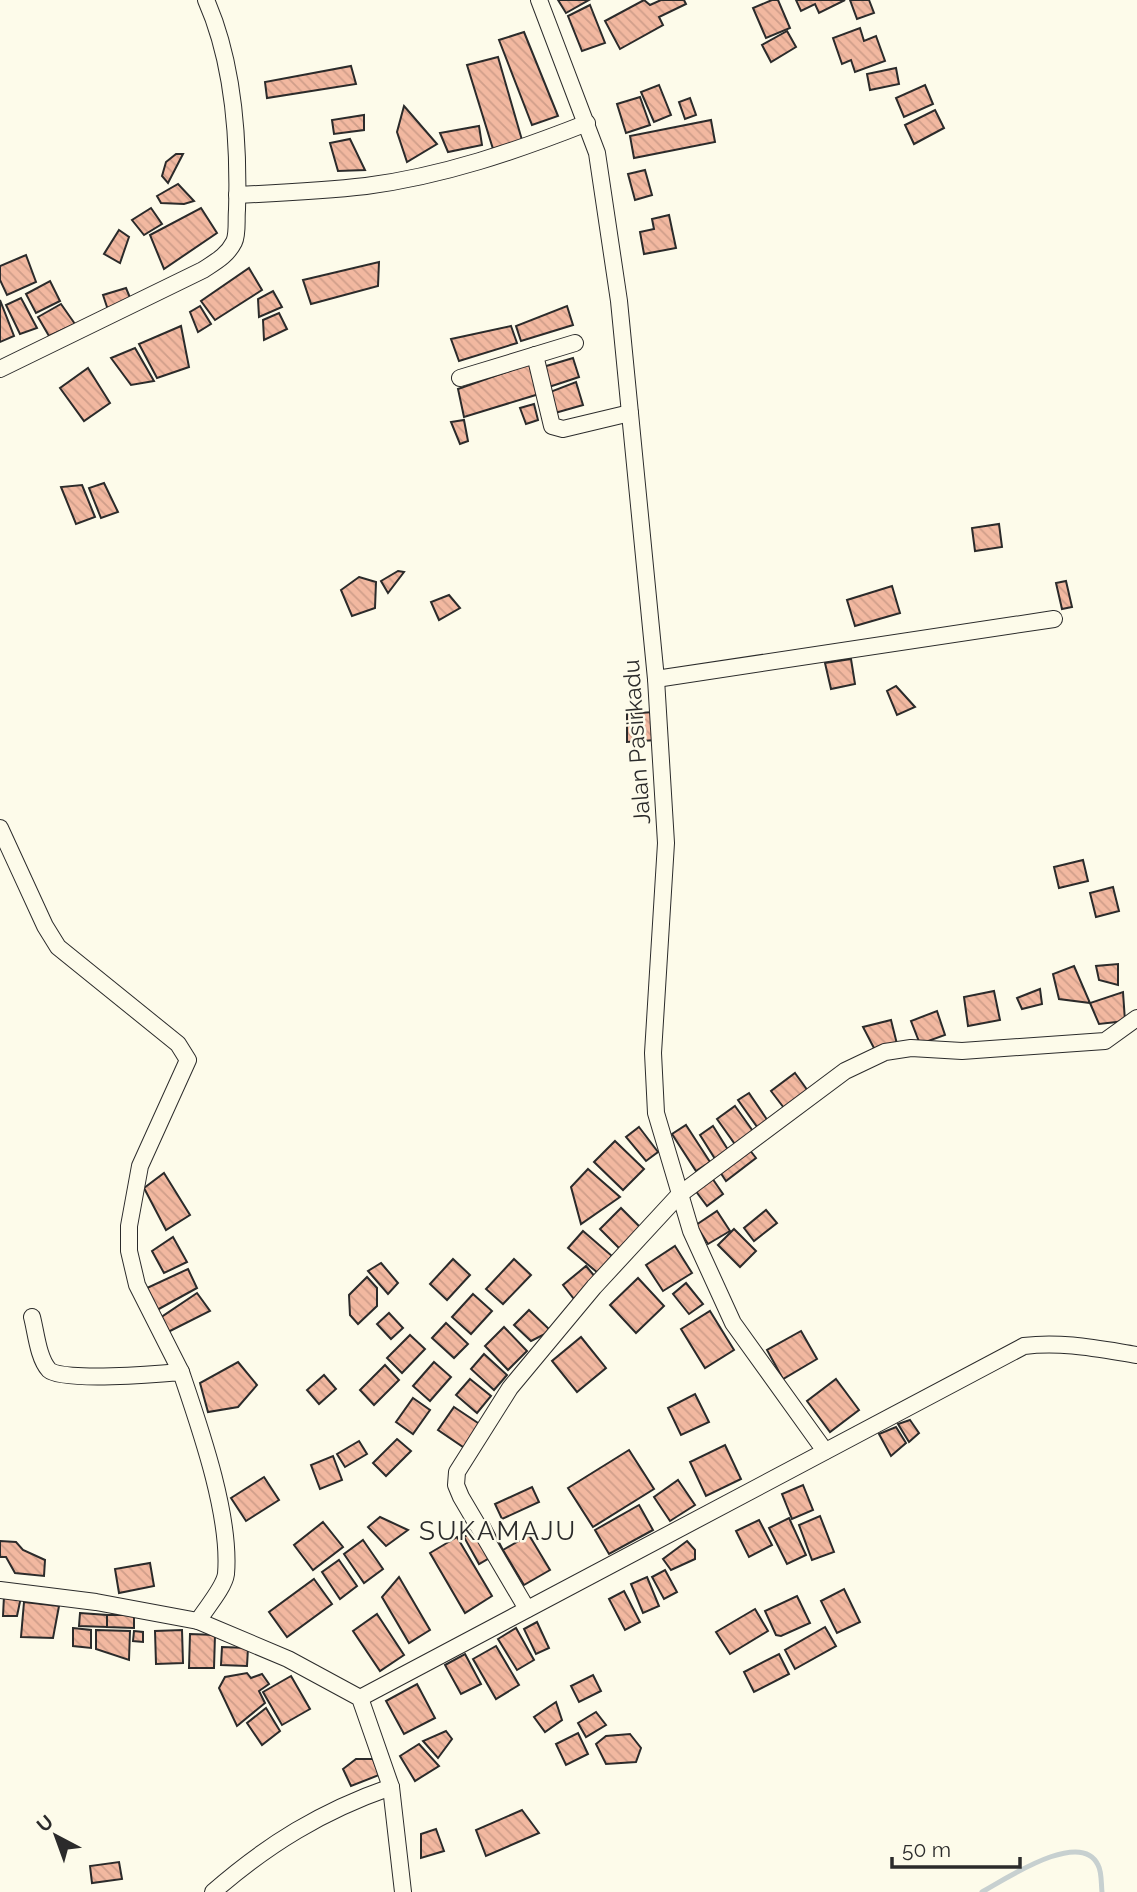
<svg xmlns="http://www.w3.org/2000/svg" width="1137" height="1892" font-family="Raleway,sans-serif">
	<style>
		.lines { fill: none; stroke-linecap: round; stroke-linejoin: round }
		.stream { stroke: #c7d0d0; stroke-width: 5 }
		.building { fill: url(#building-back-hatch); stroke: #2b2b2b; stroke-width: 2 }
		.minor-casing { stroke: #2b2b2b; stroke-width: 18 }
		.minor { stroke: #fdfbea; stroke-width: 16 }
		.labels { text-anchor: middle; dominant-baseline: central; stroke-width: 5; stroke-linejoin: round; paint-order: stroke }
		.street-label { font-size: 23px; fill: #2b2b2b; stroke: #fdfbea }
		.quarter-label { font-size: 26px; letter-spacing: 2px; fill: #2b2b2b; stroke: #fdfbea }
	</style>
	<defs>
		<pattern id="building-back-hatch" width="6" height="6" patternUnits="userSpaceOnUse" patternTransform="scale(1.75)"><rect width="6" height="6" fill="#f2b8a0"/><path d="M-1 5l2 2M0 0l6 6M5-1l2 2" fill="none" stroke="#d09e8a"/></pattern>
	</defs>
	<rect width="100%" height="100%" fill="#fdfbea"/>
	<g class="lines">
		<path class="stream" d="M982,1892C1004,1880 1081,1828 1098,1865C1102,1872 1101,1884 1102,1892"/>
	</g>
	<g class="building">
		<path d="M558,0H589L566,13Z"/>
		<path d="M644,0L650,5L661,0H684L686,4L659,17L663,25L620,49L605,21Z"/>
		<path d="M772,0H778L790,28L766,38L753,8Z"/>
		<path d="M796,0H845L819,13L815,4L801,11Z"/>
		<path d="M850,0H869L874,13L857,19Z"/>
		<path d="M590,5L605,43L582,51L568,16Z"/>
		<path d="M860,28L864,41L876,36L885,61L855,72L851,60L842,64L833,38Z"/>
		<path d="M787,31L796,47L771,62L762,45Z"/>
		<path d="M524,32L558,116L532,125L499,40Z"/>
		<path d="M498,57L522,140L493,149L467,65Z"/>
		<path d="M351,66L356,84L267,98L265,82Z"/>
		<path d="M896,68L899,84L870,90L867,74Z"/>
		<path d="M659,85L671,115L654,122L641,92Z"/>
		<path d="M925,85L933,104L904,117L896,98Z"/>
		<path d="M640,97L650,125L626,133L617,104Z"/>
		<path d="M690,98L696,115L685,119L679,102Z"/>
		<path d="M404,106L437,144L407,162L397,132Z"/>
		<path d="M935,110L944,128L914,144L905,125Z"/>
		<path d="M364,115V130L334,134L332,120Z"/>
		<path d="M711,120L715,142L634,158L630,136Z"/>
		<path d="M479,126L482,145L448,152L440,133Z"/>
		<path d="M350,139L365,170L338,171L330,143Z"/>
		<path d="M176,154H183L168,183L162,176L166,162Z"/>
		<path d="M645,170L652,195L635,200L628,174Z"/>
		<path d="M178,184L194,201L184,204L161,203L157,196Z"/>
		<path d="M151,208L162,224L144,235L132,220Z"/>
		<path d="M201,208L217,233L164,269L150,235Z"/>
		<path d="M669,215L676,248L644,254L640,232L654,229L652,219Z"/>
		<path d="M119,230L129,237L120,263L104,254Z"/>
		<path d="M26,255L36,282L7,295L0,280V266Z"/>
		<path d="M379,262L378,286L311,304L303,280Z"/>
		<path d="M249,268L262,290L215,320L201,301Z"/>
		<path d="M50,281L60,301L36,313L26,294Z"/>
		<path d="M126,288L131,300L108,310L103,295Z"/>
		<path d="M273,291L282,307L259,317L258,299Z"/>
		<path d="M21,298L37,328L20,334L6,305Z"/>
		<path d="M0,300L14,336L0,342Z"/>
		<path d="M61,304L75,324L49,336L38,317Z"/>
		<path d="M200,306L211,324L198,332L190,312Z"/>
		<path d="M567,306L573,325L521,341L516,326Z"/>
		<path d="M279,313L287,329L264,340L263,320Z"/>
		<path d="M181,326L189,367L157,378L139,344Z"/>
		<path d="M511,326L517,343L459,361L451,339Z"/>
		<path d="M135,348L154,381L131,385L111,358Z"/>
		<path d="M573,358L579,377L549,387L543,367Z"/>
		<path d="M529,364L539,394L464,417L458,389Z"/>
		<path d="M88,368L110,403L84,421L60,388Z"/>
		<path d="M576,382L583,405L555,413L550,392Z"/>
		<path d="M534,404L538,420L526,424L520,408Z"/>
		<path d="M464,420L468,441L460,444L451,422Z"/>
		<path d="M104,483L118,512L101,518L89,488Z"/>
		<path d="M82,485L95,517L76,524L61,487Z"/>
		<path d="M999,524L1002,547L975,551L972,528Z"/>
		<path d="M398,571L404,572L388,593L381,581Z"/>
		<path d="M359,577L376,582L375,608L352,616L341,590Z"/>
		<path d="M1066,581L1072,607L1062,609L1056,583Z"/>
		<path d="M892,586L900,613L855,626L847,600Z"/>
		<path d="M449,595L460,608L439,620L431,602Z"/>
		<path d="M851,659L855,684L831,689L825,663Z"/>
		<path d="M896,686L915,707L897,715L887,691Z"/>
		<path d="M653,712L656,740L627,742V714Z"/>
		<path d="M1083,860L1088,881L1059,888L1054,867Z"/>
		<path d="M1113,887L1119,911L1096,917L1090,893Z"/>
		<path d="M1118,964V985L1099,980L1096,966Z"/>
		<path d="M1074,966L1090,1003L1059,999L1053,974Z"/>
		<path d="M1040,989L1042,1004L1022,1009L1017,998Z"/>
		<path d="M994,991L1000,1020L968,1026L964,997Z"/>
		<path d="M1123,992L1125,1021L1099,1024L1090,1003Z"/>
		<path d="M937,1011L945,1035L920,1044L911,1021Z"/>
		<path d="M891,1020L897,1044L875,1050L863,1027Z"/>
		<path d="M795,1073L808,1091L784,1108L771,1091Z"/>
		<path d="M749,1093L770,1124L760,1131L738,1100Z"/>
		<path d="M735,1106L755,1134L737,1147L717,1119Z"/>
		<path d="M686,1125L710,1162L696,1171L672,1134Z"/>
		<path d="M713,1126L730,1153L717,1162L700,1135Z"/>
		<path d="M639,1127L658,1152L646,1161L626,1137Z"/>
		<path d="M615,1141L644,1169L623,1190L594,1162Z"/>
		<path d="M749,1149L756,1158L726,1181L720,1172Z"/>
		<path d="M588,1169L620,1197L581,1224L571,1187Z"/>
		<path d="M164,1173L190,1215L166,1230L144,1188Z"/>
		<path d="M712,1178L723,1194L707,1206L695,1190Z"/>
		<path d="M621,1208L641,1228L620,1249L600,1229Z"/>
		<path d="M766,1210L777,1223L754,1241L744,1228Z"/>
		<path d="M717,1211L730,1231L708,1244L696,1225Z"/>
		<path d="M734,1229L756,1251L740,1267L718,1245Z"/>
		<path d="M583,1231L612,1256L598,1273L568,1248Z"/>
		<path d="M173,1237L187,1262L164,1273L152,1251Z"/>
		<path d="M675,1246L692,1273L663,1291L646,1265Z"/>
		<path d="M453,1259L470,1275L447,1300L430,1284Z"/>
		<path d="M514,1259L531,1275L503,1304L486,1289Z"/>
		<path d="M381,1263L398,1283L388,1294L368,1271Z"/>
		<path d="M586,1266L597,1279L574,1299L563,1285Z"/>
		<path d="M188,1269L197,1288L157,1310L147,1288Z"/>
		<path d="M367,1277L377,1288V1306L358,1324L350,1315L349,1295Z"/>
		<path d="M638,1278L664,1306L636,1333L610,1305Z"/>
		<path d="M686,1283L703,1304L689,1314L673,1294Z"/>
		<path d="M197,1293L210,1311L166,1333L160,1318Z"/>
		<path d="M473,1294L492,1311L471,1334L452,1317Z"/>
		<path d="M529,1310L551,1331L531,1341L514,1325Z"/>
		<path d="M710,1311L734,1350L705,1368L681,1329Z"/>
		<path d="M389,1313L403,1328L391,1339L377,1324Z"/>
		<path d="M446,1323L468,1344L454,1358L432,1338Z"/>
		<path d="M504,1327L527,1351L508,1370L485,1346Z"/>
		<path d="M801,1331L817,1359L783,1379L767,1350Z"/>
		<path d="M410,1335L425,1349L402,1373L387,1358Z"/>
		<path d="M581,1337L606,1368L577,1392L552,1361Z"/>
		<path d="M484,1354L507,1375L494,1390L471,1369Z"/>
		<path d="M238,1362L257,1385L238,1407L208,1412L200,1383Z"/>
		<path d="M434,1362L451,1377L430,1401L413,1386Z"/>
		<path d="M385,1365L399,1380L374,1405L360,1390Z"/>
		<path d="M324,1375L336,1389L319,1404L307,1390Z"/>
		<path d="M470,1379L491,1396L477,1413L456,1395Z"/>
		<path d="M836,1379L859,1410L830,1432L807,1401Z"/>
		<path d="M695,1394L709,1422L681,1435L668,1408Z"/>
		<path d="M413,1398L430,1410L413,1434L396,1422Z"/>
		<path d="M454,1407L484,1427L469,1451L438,1430Z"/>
		<path d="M910,1420L919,1433L909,1442L898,1424Z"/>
		<path d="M896,1427L906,1443L891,1456L879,1434Z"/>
		<path d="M397,1439L411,1451L386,1476L373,1463Z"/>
		<path d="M359,1441L367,1454L345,1467L337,1454Z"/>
		<path d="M725,1445L741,1479L706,1496L690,1462Z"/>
		<path d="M629,1450L654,1489L593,1527L568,1488Z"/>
		<path d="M333,1456L342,1480L320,1489L311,1465Z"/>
		<path d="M264,1477L279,1500L246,1521L231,1498Z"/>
		<path d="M678,1480L695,1505L670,1521L654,1497Z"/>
		<path d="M803,1485L813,1510L792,1519L782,1494Z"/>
		<path d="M532,1487L539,1502L502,1519L495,1504Z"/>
		<path d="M639,1505L653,1530L609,1554L595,1530Z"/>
		<path d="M820,1516L834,1552L812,1560L799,1525Z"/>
		<path d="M380,1517L408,1530L386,1546L368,1527Z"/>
		<path d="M789,1518L806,1555L787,1564L769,1528Z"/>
		<path d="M759,1520L772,1545L749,1557L736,1531Z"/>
		<path d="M323,1522L343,1547L313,1570L294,1545Z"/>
		<path d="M489,1523L503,1550L479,1564L464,1537Z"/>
		<path d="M529,1535L550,1570L524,1585L503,1550Z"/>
		<path d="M457,1537L492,1596L465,1613L430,1553Z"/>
		<path d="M363,1540L383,1569L364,1583L344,1554Z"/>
		<path d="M0,1541L16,1542L23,1550L45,1560L44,1576L15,1573L6,1557H0Z"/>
		<path d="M687,1541L695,1550V1559L671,1570L663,1559Z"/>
		<path d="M339,1560L357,1586L340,1599L322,1572Z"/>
		<path d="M150,1563L154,1586L119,1593L115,1569Z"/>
		<path d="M665,1570L677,1592L664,1599L652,1577Z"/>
		<path d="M399,1577L430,1630L409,1643L382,1597Z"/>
		<path d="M647,1577L659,1606L643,1613L631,1584Z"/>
		<path d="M314,1579L332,1604L287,1637L269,1612Z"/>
		<path d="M844,1589L860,1622L837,1633L821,1601Z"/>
		<path d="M624,1591L640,1622L625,1630L609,1599Z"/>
		<path d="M4,1596L21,1597L17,1616H3Z"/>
		<path d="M797,1596L810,1623L781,1636L776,1635L765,1611Z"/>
		<path d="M24,1602L59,1606L53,1638L21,1637Z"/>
		<path d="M755,1609L768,1631L730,1654L716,1632Z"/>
		<path d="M80,1613L107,1615V1627L79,1626Z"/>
		<path d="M377,1614L404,1655L380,1671L353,1631Z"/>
		<path d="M107,1615H134V1628L107,1627Z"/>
		<path d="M537,1622L549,1648L536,1654L524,1629Z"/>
		<path d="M825,1627L836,1646L795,1669L785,1650Z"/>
		<path d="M73,1628L91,1630V1648L73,1646Z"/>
		<path d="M516,1628L534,1660L517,1670L498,1639Z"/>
		<path d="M96,1630L130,1631L129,1660L96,1649Z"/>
		<path d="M182,1630L183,1663L156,1664L155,1631Z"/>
		<path d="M134,1631L143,1632V1642L133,1641Z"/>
		<path d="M190,1634L215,1635L214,1668H189Z"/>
		<path d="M496,1646L519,1685L496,1699L473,1659Z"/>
		<path d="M222,1647L248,1648L247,1666L221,1665Z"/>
		<path d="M465,1654L481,1684L461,1694L445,1665Z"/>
		<path d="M779,1654L789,1674L754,1692L744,1672Z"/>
		<path d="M247,1673L251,1678L262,1674L269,1684L259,1691L265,1703L237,1726L219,1688L225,1677Z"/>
		<path d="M593,1675L601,1691L579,1702L571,1686Z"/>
		<path d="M291,1676L310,1709L282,1725L263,1692Z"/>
		<path d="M417,1684L435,1718L404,1734L386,1701Z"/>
		<path d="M556,1702L562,1720L545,1732L534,1717Z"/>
		<path d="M266,1708L280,1731L262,1745L247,1723Z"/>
		<path d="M596,1712L606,1725L586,1737L578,1723Z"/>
		<path d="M446,1731L452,1739L438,1758L423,1741Z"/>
		<path d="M578,1733L588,1754L566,1765L556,1744Z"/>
		<path d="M630,1734L641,1748L636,1762L606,1764L596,1744L606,1736Z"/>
		<path d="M419,1744L439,1766L415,1781L400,1756Z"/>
		<path d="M356,1759H373L379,1775L351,1786L343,1769Z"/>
		<path d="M522,1810L539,1833L486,1856L476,1830Z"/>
		<path d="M436,1829L444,1851L421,1858V1834Z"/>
		<path d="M119,1862L122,1879L92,1883L90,1866Z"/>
	</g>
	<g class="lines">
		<g class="minor-casing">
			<g id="minor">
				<path d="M539,0L597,153L619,301L656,679L666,843L653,1053L656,1113L691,1231L733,1323L825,1451"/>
				<path d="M237,195C280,193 323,191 366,186C443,176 516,151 587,123"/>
				<path d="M535,355L552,426L563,429L630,413"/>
				<path d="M0,369L203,270C215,262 227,256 234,242C238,234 236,220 237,210C239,142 234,63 206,0"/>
				<path d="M460,378L575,343"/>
				<path d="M656,679L1054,619"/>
				<path d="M0,828L45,926L58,947L178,1044L188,1060L140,1166L129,1226V1251L137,1285L181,1372"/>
				<path d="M32,1317C36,1332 38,1358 49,1370C62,1382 159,1374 181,1372C200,1428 231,1516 226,1574C224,1588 206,1608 198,1621"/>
				<path d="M0,1590L96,1602L198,1621L288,1659L360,1698L391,1787L403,1892"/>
				<path d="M527,1609L461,1497L456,1485L457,1472L510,1388L594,1287L679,1195L845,1071L885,1052L911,1048L962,1051L1105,1041L1137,1018"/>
				<path d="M360,1698L1024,1346C1062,1341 1099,1349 1137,1355"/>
				<path d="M213,1892C268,1844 322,1811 391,1787"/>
			</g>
		</g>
		<use href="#minor" class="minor"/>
	</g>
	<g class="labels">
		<g class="street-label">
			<text transform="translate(636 742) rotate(-94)">Jalan Pasirkadu</text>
		</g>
		<g class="quarter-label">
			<text x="498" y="1531">SUKAMAJU</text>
		</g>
	</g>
	<g transform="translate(56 1836) rotate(319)" stroke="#fdfbea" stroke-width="5" paint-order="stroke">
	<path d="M0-5L12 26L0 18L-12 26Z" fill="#2b2b2b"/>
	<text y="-10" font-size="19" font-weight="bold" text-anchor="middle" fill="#2b2b2b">U</text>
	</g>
	<path d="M892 1857v10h128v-10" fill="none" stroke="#2b2b2b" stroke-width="3.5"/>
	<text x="902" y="1857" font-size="21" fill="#2b2b2b" stroke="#fdfbea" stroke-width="5" paint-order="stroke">50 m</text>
</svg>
